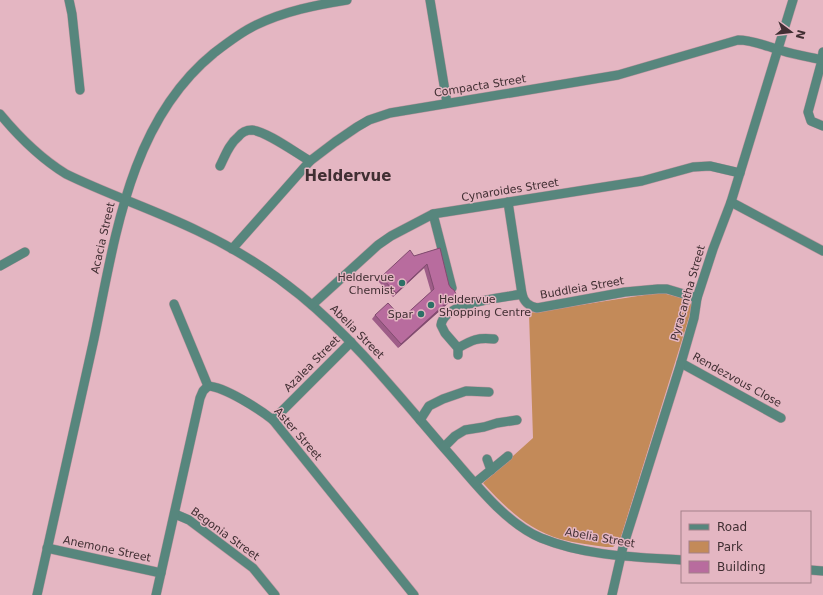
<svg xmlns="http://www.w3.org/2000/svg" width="823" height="595" font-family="'DejaVu Sans',sans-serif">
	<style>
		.green { fill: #c38a59 }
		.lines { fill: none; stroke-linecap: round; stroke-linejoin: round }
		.minor-casing { stroke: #bd96a0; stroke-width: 10 }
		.minor { stroke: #57867d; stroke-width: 9 }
		.wall { fill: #9e5d88 }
		.shaded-wall { fill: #814c6f }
		.building { fill: #b86c9e; stroke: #814c6f }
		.poi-dot { fill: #2c7166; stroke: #e4b6c2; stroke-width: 1.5 }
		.labels { text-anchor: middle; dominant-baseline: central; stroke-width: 3; stroke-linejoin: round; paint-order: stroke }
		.street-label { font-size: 11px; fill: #412f33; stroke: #e4b6c2 }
		.poi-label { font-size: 11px; fill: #412f33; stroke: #e4b6c2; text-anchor: end }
		.district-label { font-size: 15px; font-weight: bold; fill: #412f33; stroke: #e4b6c2 }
	</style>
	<rect width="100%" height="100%" fill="#e4b6c2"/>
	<path class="green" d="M657,293C665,293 683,297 689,302C692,305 691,307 691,311L620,540L613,547H606C591,545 575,543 560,539C528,530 505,507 483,483L533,438L529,313Z"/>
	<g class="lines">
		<g class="minor-casing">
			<g id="minor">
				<path d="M69,0L72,14L80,90"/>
				<path d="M430,0L447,103"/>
				<path d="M823,52L821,64L808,112L811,121L823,126"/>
				<path d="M0,114C19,137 40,158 66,174C109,195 155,210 198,231C234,248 269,270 300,295C355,340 399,396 445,449C472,479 503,522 541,538C585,556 635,557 682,560"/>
				<path d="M220,166C225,156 229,144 238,137C241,133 246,130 252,130C266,131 296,153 310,161"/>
				<path d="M508,202L522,294C524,302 528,306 537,308L625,292L658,289H667L697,298"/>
				<path d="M731,202L823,251"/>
				<path d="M433,214L452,288"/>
				<path d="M232,249L310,161L335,142L357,127L369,120L390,113L618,75L738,40C754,40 768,47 783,51C796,55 810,57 823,60"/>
				<path d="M0,266L25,252"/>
				<path d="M174,304L208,386"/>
				<path d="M312,305L378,245L391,236L433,214L642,181L693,167L710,166L740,173"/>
				<path d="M458,348C472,340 478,337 494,339"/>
				<path d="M458,355V348L445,333L441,325C444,302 502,298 522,294"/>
				<path d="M681,363L781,418"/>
				<path d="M208,386C225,387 259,409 273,420L414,595"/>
				<path d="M273,420L351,342"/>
				<path d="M420,420L429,406L443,399L466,391L489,392"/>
				<path d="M444,447L455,436L465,430L484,427L497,423L517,420"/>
				<path d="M487,459L491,470"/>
				<path d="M475,483L508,456"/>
				<path d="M175,514L189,520L253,568L275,595"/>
				<path d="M47,548L161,573"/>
				<path d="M810,570L823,571"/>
				<path d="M37,595C56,510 75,424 94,339C115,239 129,122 214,53C227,43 241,32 256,25C285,11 316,5 347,0"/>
				<path d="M156,595L200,398L203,391L208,386"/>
				<path d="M612,595L623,547L681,363L694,318L697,298L713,249L731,202L793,0"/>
			</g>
		</g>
		<use href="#minor" class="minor"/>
	</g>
	<path class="wall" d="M440,248L449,285L456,294L453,299L398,348L372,319L375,315L402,318L431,292L424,268L393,297L378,281L381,277L414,256Z"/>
	<g class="shaded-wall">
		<path d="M427,264L424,268L393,297L396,293Z"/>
		<path d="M456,294L453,299L398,348L401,344Z"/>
	</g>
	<path class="building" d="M440,248L449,285L451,288L454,290L456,294L401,344L375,315L388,303L402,318L434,289L427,264L396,293L381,277L410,250L414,256Z"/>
	<g class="poi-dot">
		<circle cx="402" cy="283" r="4"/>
		<circle cx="431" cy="305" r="4"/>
		<circle cx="421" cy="314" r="4"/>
	</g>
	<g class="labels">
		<g class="street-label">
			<text transform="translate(480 86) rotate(-9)">Compacta Street</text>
			<text transform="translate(510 190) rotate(-9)">Cynaroides Street</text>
			<text transform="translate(103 238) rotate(-77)">Acacia Street</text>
			<text transform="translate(582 288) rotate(-10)">Buddleia Street</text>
			<text transform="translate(688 293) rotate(-74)">Pyracantha Street</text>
			<text transform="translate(357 332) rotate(45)">Abelia Street</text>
			<text transform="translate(312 364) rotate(-45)">Azalea Street</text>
			<text transform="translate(737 380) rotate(29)">Rendezvous Close</text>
			<text transform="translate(298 434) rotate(49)">Aster Street</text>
			<text transform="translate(225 534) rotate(36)">Begonia Street</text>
			<text transform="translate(600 538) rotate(10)">Abelia Street</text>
			<text transform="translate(107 549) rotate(12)">Anemone Street</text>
		</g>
		<g class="poi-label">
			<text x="394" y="277">Heldervue<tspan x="394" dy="13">Chemist</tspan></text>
			<text x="439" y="299" text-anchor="start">Heldervue<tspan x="439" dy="13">Shopping Centre</tspan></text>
			<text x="413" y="314">Spar</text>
		</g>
		<g class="district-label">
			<text x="348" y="176">Heldervue</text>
		</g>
	</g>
	<rect x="681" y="511" width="130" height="72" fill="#e4b6c2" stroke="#a38089"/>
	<rect x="689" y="524" width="20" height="6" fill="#57867d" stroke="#a38089"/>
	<text x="717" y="531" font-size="12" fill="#412f33">Road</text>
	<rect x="689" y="541" width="20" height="12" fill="#c38a59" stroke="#a38089"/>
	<text x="717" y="551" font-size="12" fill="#412f33">Park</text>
	<rect x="689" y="561" width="20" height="12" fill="#b86c9e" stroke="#a38089"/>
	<text x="717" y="571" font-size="12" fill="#412f33">Building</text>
	<g transform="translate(791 32) rotate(105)" stroke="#e4b6c2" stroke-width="3" paint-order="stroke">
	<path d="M0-3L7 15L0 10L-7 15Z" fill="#412f33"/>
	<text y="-6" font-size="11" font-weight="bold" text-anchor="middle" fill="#412f33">N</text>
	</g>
</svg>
